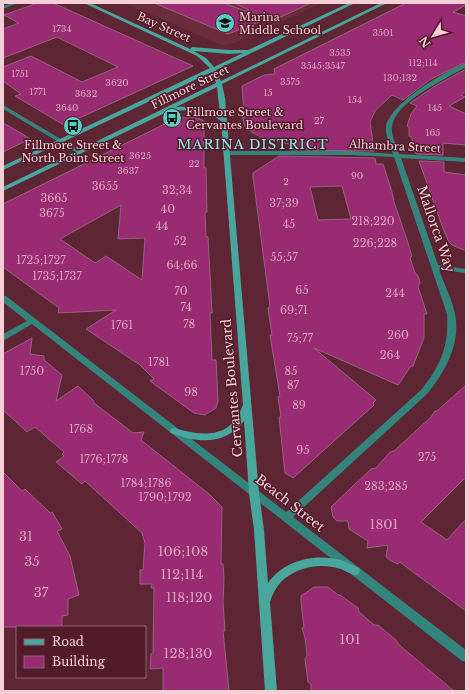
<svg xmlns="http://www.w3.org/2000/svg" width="469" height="694" font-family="'Libre Baskerville',serif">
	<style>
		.built { fill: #6c2c3e }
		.building { fill: #982b71; stroke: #986180; fill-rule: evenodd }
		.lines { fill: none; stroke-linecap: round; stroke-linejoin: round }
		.street { fill: #33847b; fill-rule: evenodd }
		.secondary { fill: #49a69c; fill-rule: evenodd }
		.labels { text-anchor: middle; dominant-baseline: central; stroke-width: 3; stroke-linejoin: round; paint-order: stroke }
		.far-number-label { font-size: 9px; fill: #dda7bd }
		.far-poi-label { font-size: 11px; fill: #f4d0d6; stroke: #521b2b; text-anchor: start }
		.far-street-label { font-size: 11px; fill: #f4d0d6; stroke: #521b2b }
		.number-label { font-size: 11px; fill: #dda7bd }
		.far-quarter-label { font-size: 13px; letter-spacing: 1px; fill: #88f1e4; stroke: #521b2b }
		.street-label { font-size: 13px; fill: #f4d0d6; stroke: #521b2b }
		.near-number-label { font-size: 13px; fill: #dda7bd }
	</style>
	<rect width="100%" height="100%" fill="#5e2635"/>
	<path class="built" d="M124,3H322L237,42L222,45Z"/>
	<g class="building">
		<path d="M38,3H53L193,66L64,125L15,96L21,94L3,81V67L31,56L82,82L118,67L57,37L3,58V29L19,23L4,15Z"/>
		<path d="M154,3H224L245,11L249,10L234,3H311L274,20L269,18L228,34Z"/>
		<path d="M406,3H466V5L453,12L466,16V62L431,79L403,100L392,95L375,111L370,122L374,151L291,150L297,146L263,138L253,133L245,127L242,114L244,113L242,86L264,75L275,74L274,69Z"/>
		<path d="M466,69V91L461,95L465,97L449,106L466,114V145L443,143V155L416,154L412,143V137L409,136V127L407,126L411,114L417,106L410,103L435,86Z"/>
		<path d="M179,117L198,118L204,121V168H206L207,212L205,213L206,237H208L212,313H210L212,360H216L218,401L216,408L205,415L194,413L150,381L154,379L140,365L86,329L116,310L58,313L59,308L3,267V204ZM121,205L118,239L145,238L142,280L106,256L95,263L60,239Z"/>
		<path d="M3,123L19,132L30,139L3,152Z"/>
		<path d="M279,156L375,158L376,164H383L392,192L394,202L407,240L412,256L410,258L415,273L418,276L420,282L418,287L427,314H424V338L413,366H411L398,385L314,348L376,400L373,403L374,405L293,478L285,473L279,417H281L278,397L280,396L270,335H272L268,308L270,306L253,177V173ZM342,186L351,219L318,220L310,187Z"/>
		<path d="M419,161L444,162V172L466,175V251L452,245L449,242L444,231Z"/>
		<path d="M32,338L30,354L44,356V360L62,375L56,401L78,386L94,401V403L133,433L144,432L141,440L209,494L222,507L221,564H223L224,578L223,602L225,631H223L229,691H163V668L150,669L151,654L153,653L154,588H151L152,584H140V570H143L145,543L142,533L85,481L82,484L56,462L64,456L62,454L64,452L50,440L35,427L27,432L3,410V354Z"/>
		<path d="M466,385V477L421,522L447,540L466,519V611L405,566L400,562L398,564L391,561L386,557L388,545L367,548L368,541L349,529L348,521H337L333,517L331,507L371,469L376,468L390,452L394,451L431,417L435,411H437Z"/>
		<path d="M3,472L22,491L25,489L50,513L52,512L62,529L57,531L70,556L79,595L68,599V615L62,616V627H3Z"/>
		<path d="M314,587H328L338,595H340L358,608L359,612L374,625H378L396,640L398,644L454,691H311V684L308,682L305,659L307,655L305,638L302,628L304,627L301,602V596Z"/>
	</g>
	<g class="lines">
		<g class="street">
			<path d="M12,3H18L3,9V6Z"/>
			<path d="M466,63V67C446,79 394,102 392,127C391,136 397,146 399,154L466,158V162L401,158L438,265L466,269V273L439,270C444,284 452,299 455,314C461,344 445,372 427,394L293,517L466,650V662L462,661L32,324L3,341V334L27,321L3,302V296H6L286,512L421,390C441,365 449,346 447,314L394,157L351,155H227L224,153L227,151H351L393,154C390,146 385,135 386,127C389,104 445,71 466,63Z"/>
			<path d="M3,105L81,151L82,152L81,153H77L3,109Z"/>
		</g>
		<path class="secondary" d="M84,3H90L190,49L192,47L229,50H248L349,3H355L216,70L221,81L381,3H387L222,84L225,98L259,493L264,530L268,583C284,560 315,553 341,560C347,562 353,565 359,568L360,571L359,574L355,575C350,574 346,571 341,569C320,562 295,567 280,583C275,589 272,595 270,602L277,691H265L254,530L249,493L244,421C224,446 198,443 171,433L170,431L171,429L174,428C195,434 223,440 237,417C240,413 241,409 243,405L221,121C206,108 188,110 169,111L3,191V187L216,83L212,72L3,170V166L210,68L197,56ZM194,51L229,54L243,53L214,67L206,58ZM217,87L220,115C206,107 192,106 176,107Z"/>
	</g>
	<defs>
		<g id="school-disc" transform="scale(1)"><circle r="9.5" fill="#57cec1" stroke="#521b2b"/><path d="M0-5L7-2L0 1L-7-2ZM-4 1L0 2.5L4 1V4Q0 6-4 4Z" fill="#111"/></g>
		<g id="bus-disc" transform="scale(1)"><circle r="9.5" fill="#57cec1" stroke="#521b2b"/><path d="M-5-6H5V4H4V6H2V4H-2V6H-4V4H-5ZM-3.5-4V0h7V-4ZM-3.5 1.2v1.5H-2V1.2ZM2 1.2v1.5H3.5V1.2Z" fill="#111"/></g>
	</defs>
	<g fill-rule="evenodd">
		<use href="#school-disc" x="225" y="23"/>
		<use href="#bus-disc" x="172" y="118"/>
		<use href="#bus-disc" x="73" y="126"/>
	</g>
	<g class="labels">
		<g class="far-number-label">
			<text x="62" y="28">1734</text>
			<text x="383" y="32">3501</text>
			<text x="340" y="52">3535</text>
			<text x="423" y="62">112;114</text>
			<text x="323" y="65">3545;3547</text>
			<text x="20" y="73">1751</text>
			<text x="400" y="77">130;132</text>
			<text x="290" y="81">3575</text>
			<text x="117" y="82">3620</text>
			<text x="38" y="91">1771</text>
			<text x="268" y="92">15</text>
			<text x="86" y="93">3632</text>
			<text x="355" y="99">154</text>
			<text x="67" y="107">3640</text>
			<text x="435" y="107">145</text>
			<text x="319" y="120">27</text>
			<text x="433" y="132">165</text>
			<text x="140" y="155">3625</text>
			<text x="194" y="163">22</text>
			<text x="128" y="170">3637</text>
			<text x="357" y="175">90</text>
			<text x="286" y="181">2</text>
		</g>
		<g class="far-poi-label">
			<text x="239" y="17">Marina<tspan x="239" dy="13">Middle School</tspan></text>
			<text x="186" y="112">Fillmore Street &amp;<tspan x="186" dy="13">Cervantes Boulevard</tspan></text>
			<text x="73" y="145" text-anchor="middle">Fillmore Street &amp;<tspan x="73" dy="13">North Point Street</tspan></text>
		</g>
		<g class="far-street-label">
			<text transform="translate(164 27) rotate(24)">Bay Street</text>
			<text transform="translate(190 87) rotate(-26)">Fillmore Street</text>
			<text transform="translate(395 146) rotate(3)">Alhambra Street</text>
		</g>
		<g class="number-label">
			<text x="105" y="186">3655</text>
			<text x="177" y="190">32;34</text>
			<text x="54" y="198">3665</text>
			<text x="284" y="203">37;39</text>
			<text x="168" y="209">40</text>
			<text x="52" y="213">3675</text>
			<text x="373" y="221">218;220</text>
			<text x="289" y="224">45</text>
			<text x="162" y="226">44</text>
			<text x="180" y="241">52</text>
			<text x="375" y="243">226;228</text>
			<text x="284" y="257">55;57</text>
			<text x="41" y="260">1725;1727</text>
			<text x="182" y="265">64;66</text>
			<text x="57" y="276">1735;1737</text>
			<text x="302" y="290">65</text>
			<text x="181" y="291">70</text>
			<text x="395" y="293">244</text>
			<text x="186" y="307">74</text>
			<text x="294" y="310">69;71</text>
			<text x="189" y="324">78</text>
			<text x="122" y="325">1761</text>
			<text x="398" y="335">260</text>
			<text x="300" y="338">75;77</text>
			<text x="390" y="355">264</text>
			<text x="159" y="362">1781</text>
			<text x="32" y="371">1750</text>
			<text x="291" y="371">85</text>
			<text x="293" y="385">87</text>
			<text x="191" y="392">98</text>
			<text x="299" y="405">89</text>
			<text x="81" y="429">1768</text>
			<text x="303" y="450">95</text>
			<text x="427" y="457">275</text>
			<text x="104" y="459">1776;1778</text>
			<text x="146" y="483">1784;1786</text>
			<text x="386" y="486">283;285</text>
			<text x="165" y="497">1790;1792</text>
		</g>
		<g class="far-quarter-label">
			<text x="253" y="144">MARINA DISTRICT</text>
		</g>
		<g class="street-label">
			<text transform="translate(436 229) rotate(71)">Mallorca Way</text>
			<text transform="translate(232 388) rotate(-95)">Cervantes Boulevard</text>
			<text transform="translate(290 503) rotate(38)">Beach Street</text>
		</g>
		<g class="near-number-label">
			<text x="384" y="524">1801</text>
			<text x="26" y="536">31</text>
			<text x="183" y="551">106;108</text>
			<text x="32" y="561">35</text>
			<text x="182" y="574">112;114</text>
			<text x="41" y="592">37</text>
			<text x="189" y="597">118;120</text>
			<text x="350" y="639">101</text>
			<text x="188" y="653">128;130</text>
		</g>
	</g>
	<rect width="469" height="694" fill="none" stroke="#f4d0d6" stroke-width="8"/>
	<rect x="16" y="626" width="130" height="52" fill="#521b2b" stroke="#93636f"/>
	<rect x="24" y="639" width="20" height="6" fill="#49a69c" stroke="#93636f"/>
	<text x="52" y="646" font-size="12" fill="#f4d0d6">Road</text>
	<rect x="24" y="656" width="20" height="12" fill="#982b71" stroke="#93636f"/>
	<text x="52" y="666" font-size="12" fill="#f4d0d6">Building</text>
	<g transform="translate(433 36) rotate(233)" stroke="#521b2b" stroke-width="3" paint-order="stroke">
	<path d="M0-3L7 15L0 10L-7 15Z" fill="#f4d0d6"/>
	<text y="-6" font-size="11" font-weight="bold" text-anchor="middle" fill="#f4d0d6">N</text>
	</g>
</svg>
